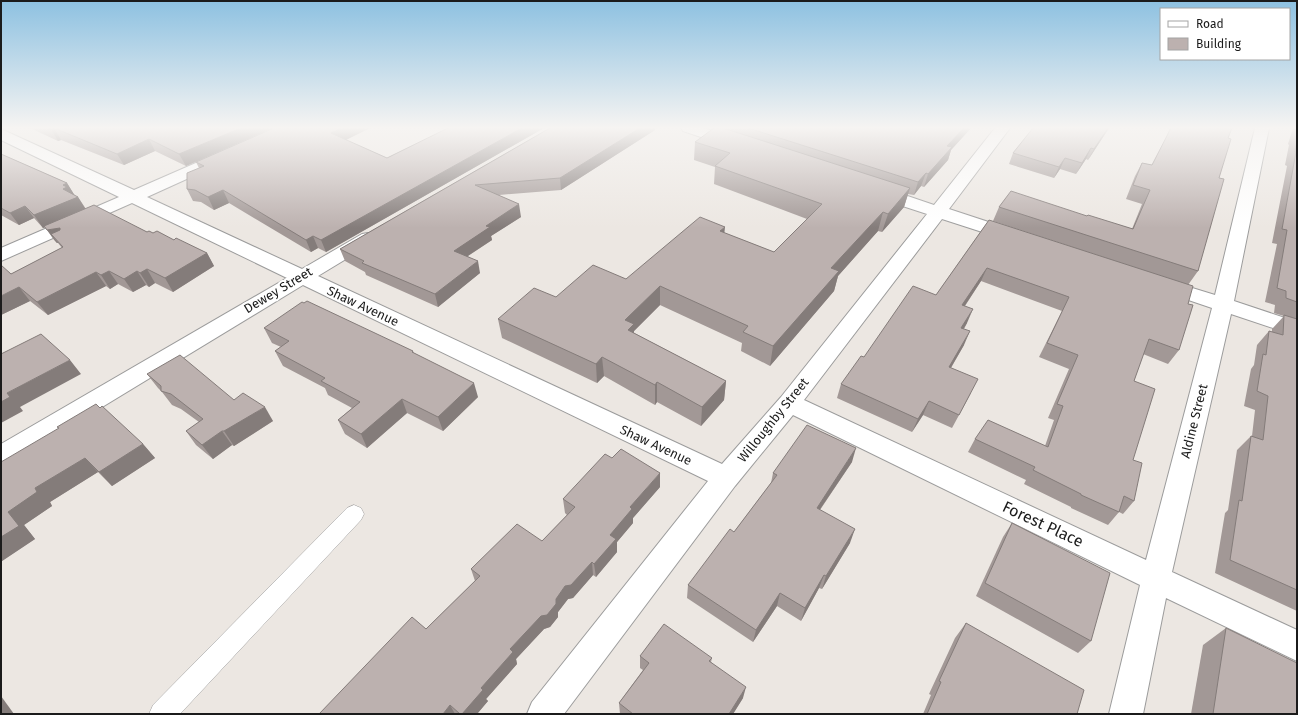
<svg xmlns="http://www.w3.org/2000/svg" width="1298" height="715" font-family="'Fira Sans',sans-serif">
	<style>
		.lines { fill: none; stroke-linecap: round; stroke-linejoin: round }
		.lane-casing { stroke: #9c9c9c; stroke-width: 1 }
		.street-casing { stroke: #9c9c9c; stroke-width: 2 }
		.lane { fill: #fff; fill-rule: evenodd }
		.street { fill: #fff; fill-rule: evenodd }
		.wall { fill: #a29896 }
		.shaded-wall { fill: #847c7a }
		.building { fill: #bcb1af; stroke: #847c7a }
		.labels { text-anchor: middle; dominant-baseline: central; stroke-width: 4; stroke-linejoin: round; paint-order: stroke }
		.street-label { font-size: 13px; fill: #1b1b1b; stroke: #fff }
		.near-street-label { font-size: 16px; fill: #1b1b1b; stroke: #fff }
	</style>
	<rect width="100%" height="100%" fill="#ece7e2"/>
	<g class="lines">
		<g class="lane-casing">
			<path id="lane" d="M354,505L361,508L364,514L361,520L180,714H149L153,705L347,508Z"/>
		</g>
		<g class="street-casing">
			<g id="street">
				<path d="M681,128H703L739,140L742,143L739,146L734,148L683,131Z"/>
				<path d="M995,128H1010L949,209L1019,232L1022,236L1019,240L1013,241L1007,240L942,219L804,400L1146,560L1212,308L1156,289L1153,285L1156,281L1163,279L1215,295L1255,128H1269L1234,301L1297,322V336L1231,314L1172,572L1297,630V661L1166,598L1143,714H1109L1140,585L793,415L735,486L564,714H527L532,702L708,481L303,285L10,463L1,466V444L287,278L132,203L1,261V248L119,197L1,140V129L134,190L221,152L227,150L233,152L235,155L233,158L147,197L302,269L362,234L368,233L374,234L377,238L374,242L318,276L722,464L781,397L927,214L872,196L870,192L872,188L878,187L884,188L934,205Z"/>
			</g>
		</g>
		<use href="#lane" class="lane"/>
		<use href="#street" class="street"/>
	</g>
	<g class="wall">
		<path d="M30,128H273L186,166L155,151L124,165L61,140L58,141Z"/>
		<path d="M274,128H370L346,140L387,158L448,128H544L326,252L318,248L311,252L229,203L214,210L201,202L193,201L187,189L199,168L196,162Z"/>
		<path d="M550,128L655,130L561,190L499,195L521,217L491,236L492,240L468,256L480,273L438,307L366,275L365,272L345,261L340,249Z"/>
		<path d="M728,128H971L951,150L948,160L924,187L921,186L914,195L908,194L904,207L882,232L878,231L838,276L834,291L770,366L741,351L742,343L660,305L634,331V333L726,381L724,400L701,426L657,402L655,405L604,376L597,383L502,338L498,319L556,297L626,279L724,233L774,252L807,219L714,184L715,167L694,160L695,142L728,129Z"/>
		<path d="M1033,128H1109L1088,160L1086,159L1076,174L1060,169L1054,178L1009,164L1013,153Z"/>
		<path d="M1170,128H1232L1228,138L1198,271L1188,285V304L1179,350L1168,364L1143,354L1134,381L1133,460L1134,501L1123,514L1119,512L1108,525L1071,508V507L1024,484L1026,480L968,452L975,439L1045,446L1054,420L1048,418L1069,369L1039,357L1062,311L981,281L965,306L967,323L964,329V345L951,368L971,393L952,428L923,415L912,432L837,398L841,384L864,357L936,295L989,220L1185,284L993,221L999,207L1087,216L1132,229L1142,204L1126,199L1135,176L1142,163L1152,165L1162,147Z"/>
		<path d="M1293,128H1297V611L1215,573L1225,513L1228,510L1237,450L1251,436H1252L1255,410L1244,406L1251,369L1254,365L1257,345L1269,331L1272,332V329L1284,316L1274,313L1275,305L1265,302L1277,244L1272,243L1287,166L1285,165L1289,145L1288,144Z"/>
		<path d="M1,154L67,183L75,196L78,197L86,209L147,232L174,240L207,253L214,266L173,292L155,283L149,287L146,285L133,292L118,284L110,289L106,286L48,315L30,301L1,315L11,274L62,248L58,243H57L54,240L45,227L43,228L34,218L19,225L1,215Z"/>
		<path d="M264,328L413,351L414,353L478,397L443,431L407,413L367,448L345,434L338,420L352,408L328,395L325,388L283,366L275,351L281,347L272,343Z"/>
		<path d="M147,374L234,400L273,421L234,446L232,445L213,459L196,445L186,431L199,422L181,409L172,405L162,392L158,388Z"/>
		<path d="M143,444L155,458L112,486L98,472L50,502L52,506L24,525L35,539L2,561L1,462Z"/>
		<path d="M852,462L820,510L850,543L822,589L819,588L801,621L777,606L753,642L687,598L688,585L734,532L771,483L773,473Z"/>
		<path d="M660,487L633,518V523L617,542V552L596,577L593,575L573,598L568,599L558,612V617L550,627L544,629L516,659L517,664L486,699L488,701L477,714H319L426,629L475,581L471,569L542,541L567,515L565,513L563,499Z"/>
		<path d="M1012,523L1091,641L1078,653L976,596L1003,537Z"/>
		<path d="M966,623L1077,714H923L931,695L929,694L955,638Z"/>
		<path d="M1226,628L1297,714H1191L1203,645Z"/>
		<path d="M640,656L712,658L711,662L743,698L733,714H620L619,703L643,670L640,668Z"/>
	</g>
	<g class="shaded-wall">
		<path d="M54,128L61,140L58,141L51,129Z"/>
		<path d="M241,128H273L186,166L179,154Z"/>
		<path d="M342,128H370L335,145L331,133Z"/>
		<path d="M522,128H544L326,252L321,240Z"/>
		<path d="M640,128H655V130L561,190L560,178Z"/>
		<path d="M964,128H971L951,150L948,160L924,187L928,174L947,146Z"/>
		<path d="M1108,128H1109L1088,160L1094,149Z"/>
		<path d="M149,139L155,151L124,165L117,154Z"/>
		<path d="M1091,148L1086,159L1076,174L1082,163Z"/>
		<path d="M1065,158L1060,169L1054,178L1059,167Z"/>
		<path d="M926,173L921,186L914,195L918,182Z"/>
		<path d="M67,183L75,196L78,197L86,210L43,228L34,215L63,185Z"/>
		<path d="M910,188L904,207L882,232L888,214Z"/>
		<path d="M223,190L229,203L214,210L208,197Z"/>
		<path d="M519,204L521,217L491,236L492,240L457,263L454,251L486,226Z"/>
		<path d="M25,206L34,218L19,225L10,213Z"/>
		<path d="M883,212L878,231L838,276L834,291L770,366L773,346L831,268Z"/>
		<path d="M725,227L723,246L720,231Z"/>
		<path d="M60,228L69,241L51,234L58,243H57L47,230Z"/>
		<path d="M313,236L318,248L311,252L306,240Z"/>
		<path d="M207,253L214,266L173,292L165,278Z"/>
		<path d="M478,261L480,273L438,307L435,294Z"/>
		<path d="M987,268L981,281L956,319L962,305Z"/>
		<path d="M147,269L155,283L149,287L140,273Z"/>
		<path d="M109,271L118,284L110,289L101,275Z"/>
		<path d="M137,271L146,285L133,292L124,279Z"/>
		<path d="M96,272L106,286L48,315L37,302Z"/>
		<path d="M660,286V305L634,331V343L628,337L625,320Z"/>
		<path d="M19,287L30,301L1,315V296Z"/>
		<path d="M973,309L967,323L955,342L961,328Z"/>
		<path d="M970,331L964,345L943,381L949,367Z"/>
		<path d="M602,357L604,376L597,383L596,364Z"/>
		<path d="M70,360L81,374L20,407L23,411L1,423V402L7,393Z"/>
		<path d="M726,381L724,400L701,426L702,407Z"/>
		<path d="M657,382V402L655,405V385Z"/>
		<path d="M474,383L478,397L443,431L438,417Z"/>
		<path d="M402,399L407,413L367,448L361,434Z"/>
		<path d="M929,401L923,415L912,432L918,419Z"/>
		<path d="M265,407L273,421L234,446L224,431Z"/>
		<path d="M222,431L232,445L213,459L202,445Z"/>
		<path d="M143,444L155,458L112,486L99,472Z"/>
		<path d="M856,448L852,462L812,521L817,508Z"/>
		<path d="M85,458L98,472L50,502L52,506L24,525L35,539L2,561L1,560V537L8,512L35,488Z"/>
		<path d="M660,473V487L633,518V523L617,542V552L596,577L594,564L610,535L630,507Z"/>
		<path d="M855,529L850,543L822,589L826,576Z"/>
		<path d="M592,562L593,575L573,598L568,599L558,612V617L550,627L544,629L516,659L517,664L486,699L488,701L477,714H462L510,649L556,599L565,586Z"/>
		<path d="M824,575L819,588L801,621L805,608Z"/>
		<path d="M780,593L777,606L753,642L756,630Z"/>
		<path d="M746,687L743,698L733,714H729Z"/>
		<path d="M1,696L14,714H1Z"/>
		<path d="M450,705L455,714H443Z"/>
	</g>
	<g class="building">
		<path d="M48,128H241L179,154L149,139L117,154L54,128L51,129Z"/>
		<path d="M274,128H342L331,133L387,158L448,128H522L321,240L313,236L306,240L223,190L208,197L195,190L187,189V173L204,166L196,162Z"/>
		<path d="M550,128H640L560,178L475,185L519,204L486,226L490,227L454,251L478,261L435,294L362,263L364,261L340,249Z"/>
		<path d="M714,128H723L910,188L888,214L883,212L831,268L839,271L773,346L743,332L748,326L660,286L625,320L634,324L628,330L726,381L702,407L657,382L655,385L602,357L596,364L498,319L534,288L556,297L593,265L626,279L700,217L725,227L720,231L774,252L822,204L715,166L730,153L695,142Z"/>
		<path d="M748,128H964L947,146L952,147L928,174L926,173L918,182Z"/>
		<path d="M1033,128H1108L1094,149L1091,148L1082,163L1065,158L1059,167L1013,153Z"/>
		<path d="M1171,128H1232L1228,138L1231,139L1219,178L1224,179L1198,271L999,207L1011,191L1087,216L1088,215L1133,229L1150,190L1133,185L1142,163L1152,165Z"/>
		<path d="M1297,140V302L1286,298V291L1277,288L1287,230L1282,229L1296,152H1295Z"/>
		<path d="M1,154L67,183L63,185L67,187L63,189L78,197L34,215L25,206L10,213L1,208Z"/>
		<path d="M94,205L147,232L149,231L153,233L157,231L174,240L176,238L207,253L165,278L147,269L140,273L137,271L124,279L109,271L101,275L96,272L37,302L19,287L1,296V265L11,274L63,247L51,234L60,230V228L47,230L44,226Z"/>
		<path d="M989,220L1193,286L1188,304L1193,305L1179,350L1149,339L1134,381L1155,389L1133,460L1142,463L1134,501L1124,496L1119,512L1081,495V494L1033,470L1035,467L975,439L988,420L1048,447L1063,406L1057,404L1078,355L1047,343L1069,297L987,268L962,305L973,309L961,328L970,331L949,367L978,379L959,415L929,401L918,419L841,384L861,356L864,357L913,286L936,295Z"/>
		<path d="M307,301L413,351L412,352L474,383L438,417L402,399L361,434L338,420L360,402L321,381L325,378L275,351L289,341L264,328L302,302L304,303Z"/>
		<path d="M1284,315L1297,319V590L1230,560L1239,500L1242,501L1251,436L1263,440L1268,396L1257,391L1263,354L1266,355L1269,331L1283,335Z"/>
		<path d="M41,334L70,360L7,393L10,397L1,402V354Z"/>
		<path d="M180,355L234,400L243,393L265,407L224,431H222L202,445L186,431L203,419L171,394L161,391V386L147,374Z"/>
		<path d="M96,404L100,408L102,406L143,444L99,472L85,458L35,488L37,492L8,512L19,526L1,537V462L59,428L57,427Z"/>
		<path d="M807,425L856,448L817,508L855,529L826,576L824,575L805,608L780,593L756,630L688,585L730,529L734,532L777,475L773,473Z"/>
		<path d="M621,449L660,473L630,507L632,509L610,535L616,539L594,564L592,562L571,585L565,586L556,599V604L547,615L541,616L510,649L513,652L481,688L483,690L462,714H460L450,705L443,714H319L412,617L426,629L480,576L471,569L517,524L542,541L575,507L563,499L605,454L612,458Z"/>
		<path d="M1012,523L1110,573L1091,641L985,583Z"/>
		<path d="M966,623L1084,690L1077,714H927L941,682L939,681Z"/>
		<path d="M664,624L712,658L709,661L746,687L729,714H633L619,703L649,663L640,656Z"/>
		<path d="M1226,628L1297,663V714H1213Z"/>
	</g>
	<linearGradient id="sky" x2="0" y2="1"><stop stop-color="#8dc1e1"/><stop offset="0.56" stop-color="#f6f4f2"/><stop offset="1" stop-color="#f6f4f2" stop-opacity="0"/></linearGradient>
	<rect width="1298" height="228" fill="url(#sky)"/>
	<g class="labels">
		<g class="street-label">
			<text transform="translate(278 290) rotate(-31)">Dewey Street</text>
			<text transform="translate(363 306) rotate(25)">Shaw Avenue</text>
			<text transform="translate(773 420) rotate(-51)">Willoughby Street</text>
			<text transform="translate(1194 421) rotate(-76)">Aldine Street</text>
			<text transform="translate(656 445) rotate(25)">Shaw Avenue</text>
		</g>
		<g class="near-street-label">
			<text transform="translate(1043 524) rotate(25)">Forest Place</text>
		</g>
	</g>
	<rect width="1298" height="715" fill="none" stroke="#1b1b1b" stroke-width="4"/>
	<rect x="1160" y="8" width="130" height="52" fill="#ffffff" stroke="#a4a4a4"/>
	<rect x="1168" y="21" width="20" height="6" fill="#ffffff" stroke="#a4a4a4"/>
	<text x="1196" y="28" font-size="12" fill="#1b1b1b">Road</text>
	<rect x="1168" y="38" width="20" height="12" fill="#bcb1af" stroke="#a4a4a4"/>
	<text x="1196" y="48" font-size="12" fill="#1b1b1b">Building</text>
</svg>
